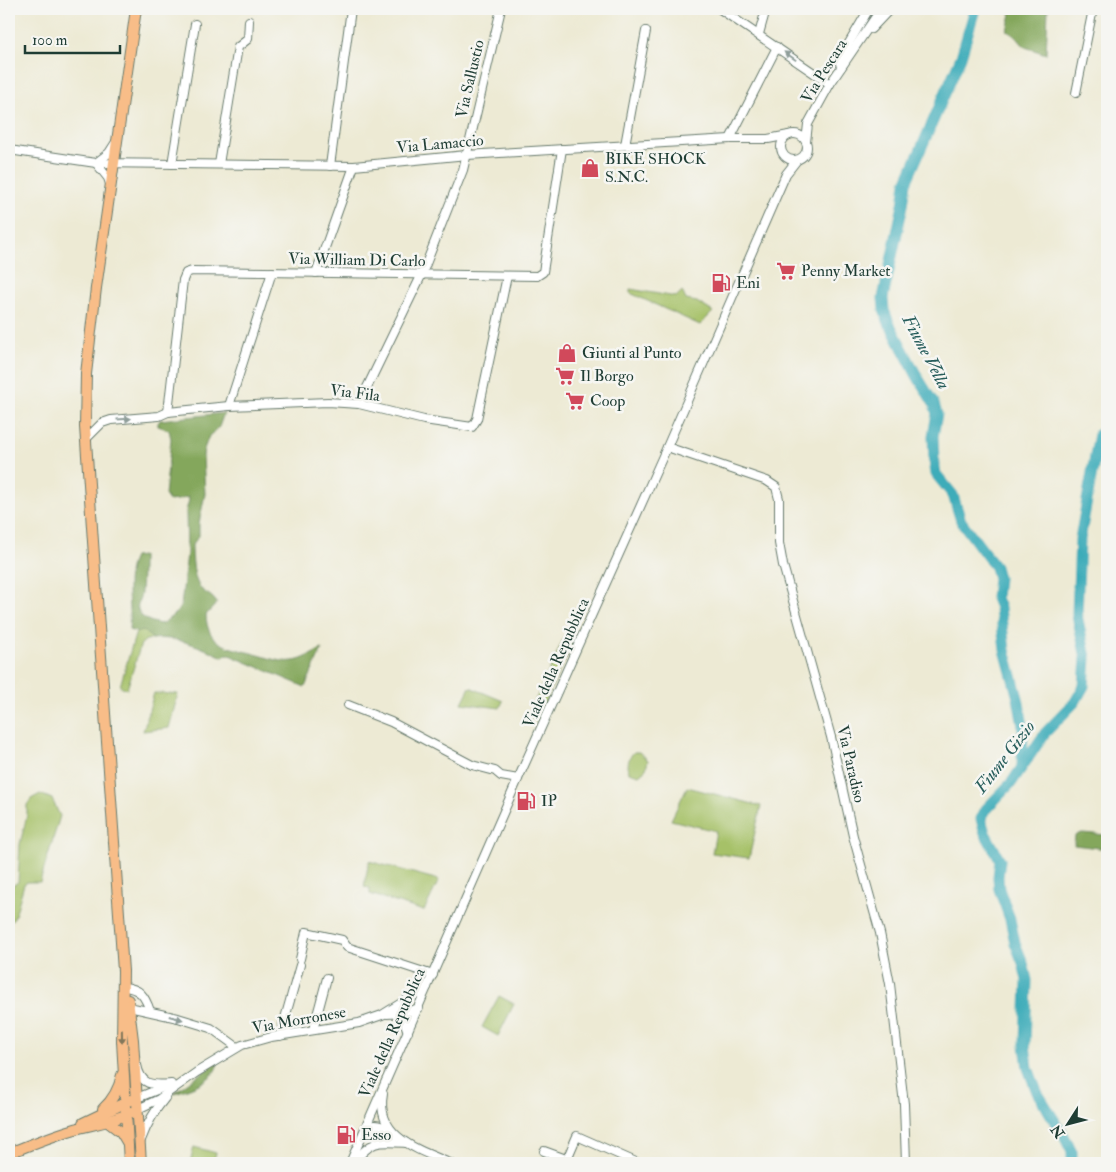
<svg xmlns="http://www.w3.org/2000/svg" width="1116" height="1172" font-family="'IM FELL Double Pica',serif">
	<style>
		.green { fill: #a6c168; stroke: #627f4e }
		.forest { fill: #84a75c; stroke: #527248 }
		.lines { fill: none; stroke-linecap: round; stroke-linejoin: round }
		.river { stroke: #3cacb9; stroke-width: 11 }
		.minor-casing { stroke: #677a6c; stroke-width: 10 }
		.major-casing { stroke: #677a6c; stroke-width: 12 }
		.minor { stroke: #fff; stroke-width: 8 }
		.major { stroke: #f8bd88; stroke-width: 10 }
		.oneway { fill: #8f9e9a }
		.oneway2 { fill: #81775a }
		.labels { text-anchor: middle; dominant-baseline: central; stroke-width: 5; stroke-linejoin: round; paint-order: stroke }
		.street-label { font-size: 16px; fill: #1f3d34; stroke: #f6f6f2 }
		.poi-label { font-size: 16px; fill: #1f3d34; stroke: #f6f6f2; text-anchor: start }
		.water-label { font-size: 18px; font-style: italic; fill: #285e5c; stroke: #f6f6f2 }
	</style>
	<rect width="100%" height="100%" fill="#f6f6f2"/>
	<filter id="ink" filterUnits="userSpaceOnUse"><feTurbulence type="fractalNoise" baseFrequency=".02" numOctaves="2"/><feDisplacementMap in="SourceGraphic" scale="10" xChannelSelector="R" yChannelSelector="G"/><feConvolveMatrix kernelMatrix="1 2 1 2 8 2 1 2 1" color-interpolation-filters="sRGB"/></filter>
	<filter id="wash" filterUnits="userSpaceOnUse"><feTurbulence type="fractalNoise" baseFrequency=".0096" numOctaves="4" result="noise"/><feDisplacementMap in="SourceGraphic" scale="20" xChannelSelector="R" yChannelSelector="G"/><feGaussianBlur stdDeviation="1.12" result="paint"/><feColorMatrix in="noise" values="0 0 0 0 0 0 0 0 0 0 0 0 0 0 0 0 0 1.4 0 .05"/><feComposite in="paint" operator="in"/></filter>
	<g filter="url(#wash)">
		<rect width="100%" height="100%" fill="#edead4"/>
		<g class="green">
			<path d="M630,289L676,297L682,291L686,300L697,302L713,312L700,325L630,293Z"/>
			<path d="M144,631L153,639L146,640L141,644L127,689L120,686L136,632Z"/>
			<path d="M564,638L572,641L537,721L528,716Z"/>
			<path d="M470,687L503,701L500,708L462,703Z"/>
			<path d="M154,693L178,694L169,728L143,731Z"/>
			<path d="M634,752H639L648,760L646,769L639,775L629,772C627,765 628,758 634,752Z"/>
			<path d="M687,787L761,806L749,858L712,853L716,831L671,820Z"/>
			<path d="M40,794L52,799L60,816L40,882H27L24,884L15,916L9,925V888L18,882L20,844L27,815V805L31,799Z"/>
			<path d="M369,861L439,880L424,911L370,894V888L364,887Z"/>
			<path d="M499,996L514,1004L498,1036L482,1027Z"/>
			<path d="M194,1147L216,1153L213,1163H190Z"/>
		</g>
		<g class="forest">
			<path d="M1005,9H1048L1046,54L1025,47L1019,40L1007,30L1011,14Z"/>
			<path d="M224,413L219,427L209,436L204,449L203,456L205,494L199,523V536L192,545C192,556 193,582 202,590C209,596 211,594 217,603L206,615C207,647 231,647 255,654C267,657 280,663 293,661C303,660 313,653 322,649L305,687L227,654L223,657C201,647 177,636 153,639L144,631L136,632L129,630C131,606 123,579 134,557L142,556C142,568 142,580 141,592C141,596 139,599 138,603C135,617 151,623 162,624L176,613L181,606L187,554L186,511L189,500L188,497L178,500L169,501L165,495L171,439L169,430L158,426V423L160,420Z"/>
			<path d="M1082,833L1107,835V849L1074,845L1075,836Z"/>
			<path d="M218,1061C216,1082 189,1088 172,1094Z"/>
		</g>
		<g class="lines">
			<g class="river">
				<path d="M975,9L961,57L906,183L903,205L883,298L884,310L889,323L917,376L934,404L937,414L933,436L934,461L936,474L953,495L961,521L995,567L998,578L996,598L1000,608L1005,650L1018,698L1023,726L1022,767"/>
				<path d="M1072,1163V1152L1064,1136L1037,1092L1028,1068L1025,1045L1027,980L1023,963L1015,943L1010,919L999,889L998,877L1000,860L985,833L981,819L986,809L1012,782L1045,733L1075,702L1084,686L1086,658L1077,615L1080,539L1099,434L1107,432"/>
			</g>
		</g>
	</g>
	<g filter="url(#ink)">
		<g class="lines">
			<g class="minor-casing">
				<g id="minor">
					<path d="M720,9L830,84"/>
					<path d="M871,29L890,9"/>
					<path d="M759,34L766,9"/>
					<path d="M841,67L839,60L869,9"/>
					<path d="M1076,93L1093,9"/>
					<circle cx="794" cy="147" r="13"/>
					<path d="M730,139L777,47"/>
					<path d="M806,142L808,124L830,84L881,9"/>
					<path d="M625,145L646,31"/>
					<path d="M9,150L96,163L354,166L467,155L730,139H768L789,135"/>
					<path d="M96,163L109,153L116,142"/>
					<path d="M96,163L108,178L110,184"/>
					<path d="M172,164L195,24"/>
					<path d="M219,164L238,47L248,39L249,21"/>
					<path d="M330,166L351,9"/>
					<path d="M316,273L354,166"/>
					<path d="M359,404L422,274L463,170L501,9"/>
					<path d="M229,406L272,272"/>
					<path d="M168,412L183,280L186,273L192,271L537,276L543,272L562,149"/>
					<path d="M86,439L102,423L111,420L159,416L168,412L229,406L328,402L359,404L424,420L472,427L477,419L507,276"/>
					<path d="M667,447L767,481L776,487L779,499V543L783,565L831,737L853,836L880,933L890,984L904,1104L906,1163"/>
					<path d="M348,705L391,722L472,765L495,771L501,776L518,779"/>
					<path d="M300,959L306,932L342,940L347,947L433,975"/>
					<path d="M123,987C140,988 145,996 150,1011"/>
					<path d="M129,1007L178,1018L211,1028L237,1047"/>
					<path d="M397,1013L404,1021L408,1032"/>
					<path d="M387,1014L404,1013L419,1008"/>
					<path d="M313,1030L327,978"/>
					<path d="M280,1036L300,965"/>
					<path d="M137,1065C141,1087 154,1085 171,1084"/>
					<path d="M383,1094C375,1137 419,1150 450,1163"/>
					<path d="M137,1098L164,1087"/>
					<path d="M138,1109L159,1099L197,1072L242,1045L271,1037L359,1023L382,1015L427,987"/>
					<path d="M366,1127C375,1123 382,1126 390,1130"/>
					<path d="M366,1127L369,1133L383,1141"/>
					<path d="M141,1140C147,1124 154,1111 165,1098"/>
					<path d="M544,1151L577,1163"/>
					<path d="M567,1159L577,1136L638,1163"/>
					<path d="M350,1163L518,779L667,447L786,174L797,160"/>
					<path d="M353,1163C372,1140 377,1141 406,1143"/>
				</g>
			</g>
			<g class="major-casing">
				<g id="major">
					<path d="M128,1000L133,1040L141,1163"/>
					<path d="M103,1109C114,1099 119,1089 122,1075"/>
					<path d="M108,1122L121,1132L127,1142"/>
					<path d="M83,1123L131,1100"/>
					<path d="M9,1153C30,1145 51,1136 72,1130C92,1124 113,1122 132,1112"/>
					<path d="M129,1163L122,1041L123,971L85,427L86,374L96,288L136,9"/>
				</g>
			</g>
			<use href="#minor" class="minor"/>
			<use href="#major" class="major"/>
		</g>
		<defs><path id="oneway-solid" d="M-6-.8H1V-3.2L6.5 0L1 3.2V.8H-6Z" transform="scale(1.25)"/></defs>
		<g class="oneway">
			<use href="#oneway-solid" transform="translate(790 56) rotate(-145)"/>
			<use href="#oneway-solid" transform="translate(124 419) rotate(-4)"/>
			<use href="#oneway-solid" transform="translate(176 1018) rotate(15)"/>
		</g>
		<use class="oneway2" href="#oneway-solid" transform="translate(122 1036) rotate(89)"/>
	</g>
	<defs>
		<g id="shop-bare" transform="scale(1.5)"><path d="M-5-2.5h2.3a2.7 3.5 0 0 1 5.4 0H5L5.5 6h-11ZM-1.5-2.5h3a1.5 2.3 0 0 0-3 0Z" fill="#d1495b" stroke="#f6f6f2" stroke-width="2.5" paint-order="stroke"/></g>
		<g id="supermarket-bare" transform="scale(1.5)"><path d="M-6-5.5h2.5l.6 2H6L4.5 2H-2.5L-4.4-4H-6ZM-1.5 3.2a1.3 1.3 0 1 0 .1 0ZM3 3.2a1.3 1.3 0 1 0 .1 0Z" fill="#d1495b" stroke="#f6f6f2" stroke-width="2.5" paint-order="stroke"/></g>
		<g id="fuel-bare" transform="scale(1.5)"><path d="M-5.5-6h7V0h2V4h1.3V-2.5L3-4.5l.8-.8L6-3V5H2.5V1h-1V6h-7ZM-4.2-4.7v3.2H.2V-4.7Z" fill="#d1495b" stroke="#f6f6f2" stroke-width="2.5" paint-order="stroke"/></g>
	</defs>
	<g fill-rule="evenodd">
		<use href="#shop-bare" x="590" y="168"/>
		<use href="#supermarket-bare" x="786" y="271"/>
		<use href="#fuel-bare" x="721" y="283"/>
		<use href="#shop-bare" x="567" y="353"/>
		<use href="#supermarket-bare" x="565" y="376"/>
		<use href="#supermarket-bare" x="575" y="401"/>
		<use href="#fuel-bare" x="526" y="801"/>
		<use href="#fuel-bare" x="346" y="1135"/>
	</g>
	<g class="labels">
		<g class="street-label">
			<text transform="translate(824 71) rotate(-58)">Via Pescara</text>
			<text transform="translate(470 79) rotate(-77)">Via Sallustio</text>
			<text transform="translate(440 144) rotate(-5)">Via Lamaccio</text>
			<text transform="translate(357 260) rotate(1)">Via William Di Carlo</text>
			<text transform="translate(355 393) rotate(7)">Via Fila</text>
			<text transform="translate(556 663) rotate(-66)">Viale della Repubblica</text>
			<text transform="translate(851 764) rotate(77)">Via Paradiso</text>
			<text transform="translate(299 1020) rotate(-10)">Via Morronese</text>
			<text transform="translate(392 1033) rotate(-66)">Viale della Repubblica</text>
		</g>
		<g class="poi-label">
			<text x="605" y="159">BIKE SHOCK<tspan x="605" dy="18">S.N.C.</tspan></text>
			<text x="801" y="271">Penny Market</text>
			<text x="736" y="283">Eni</text>
			<text x="582" y="353">Giunti al Punto</text>
			<text x="580" y="376">Il Borgo</text>
			<text x="590" y="401">Coop</text>
			<text x="541" y="801">IP</text>
			<text x="361" y="1135">Esso</text>
		</g>
		<g class="water-label">
			<text transform="translate(926 352) rotate(62)">Fiume Vella</text>
			<text transform="translate(1005 757) rotate(-52)">Fiume Gizio</text>
		</g>
	</g>
	<rect width="1116" height="1172" fill="none" stroke="#f6f6f2" stroke-width="30"/>
	<g transform="translate(1068 1124) rotate(234)" stroke="#f6f6f2" stroke-width="4" paint-order="stroke">
	<path d="M0-4L9 19L0 12L-9 19Z" fill="#1f3d34"/>
	<text y="-8" font-size="14" font-weight="bold" text-anchor="middle" fill="#1f3d34">N</text>
	</g>
	<path d="M25 45v8h95v-8" fill="none" stroke="#1f3d34" stroke-width="2.5"/>
	<text x="32" y="45" font-size="15" fill="#1f3d34" stroke="#f6f6f2" stroke-width="4" paint-order="stroke">100 m</text>
</svg>
